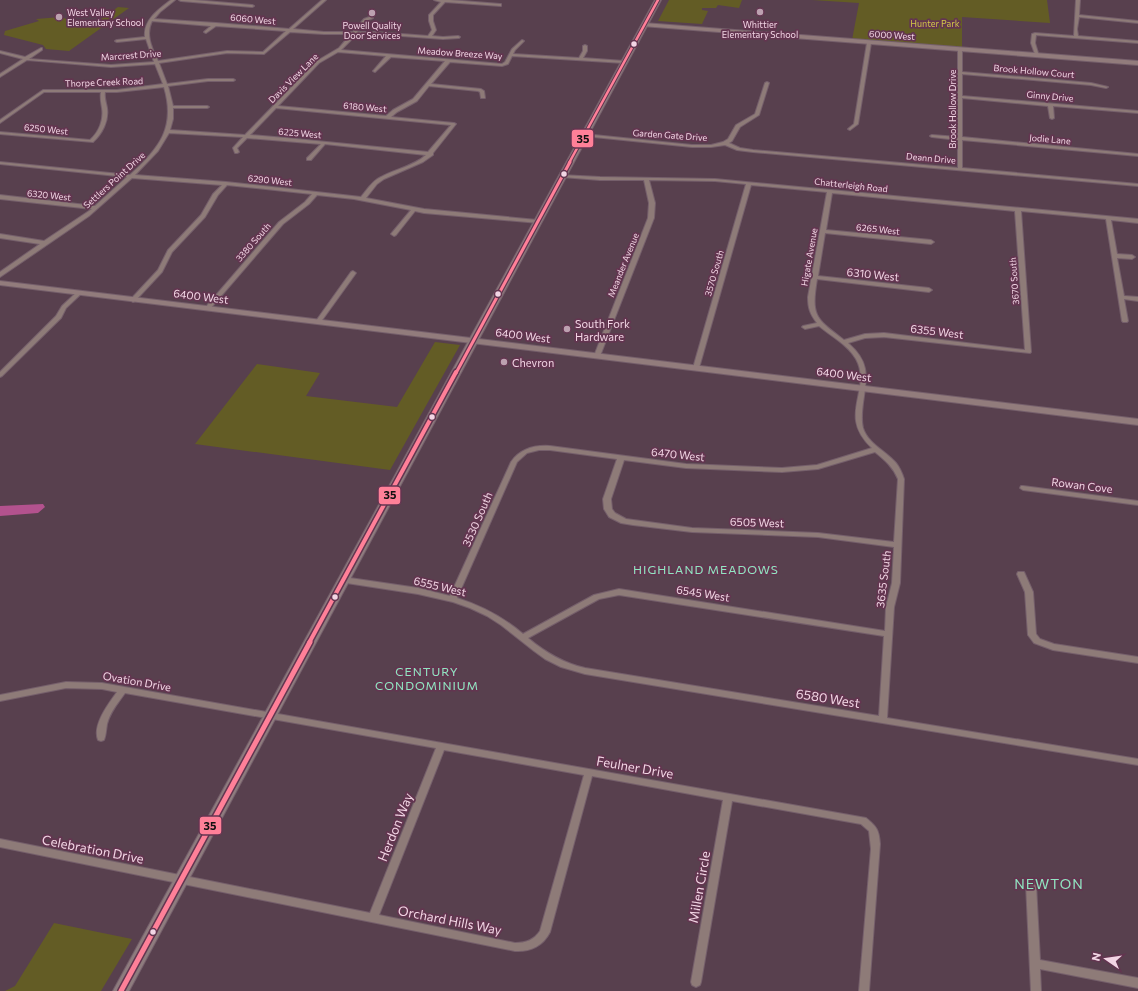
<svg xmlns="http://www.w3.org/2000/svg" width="1138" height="991" font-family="Commissioner,sans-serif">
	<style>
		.green { fill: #635c25 }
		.water { fill: #b3528e }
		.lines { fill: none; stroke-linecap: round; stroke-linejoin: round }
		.street-casing { stroke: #755f6b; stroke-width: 2 }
		.secondary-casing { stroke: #755f6b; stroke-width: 2 }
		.primary-casing { stroke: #755f6b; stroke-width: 2 }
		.street { fill: #8e7b78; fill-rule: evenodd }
		.secondary { fill: #927c7c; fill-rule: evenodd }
		.primary { fill: #8e7c7e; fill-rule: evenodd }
		.bus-1-far3-casing { stroke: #633550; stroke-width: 4.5 }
		.bus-1-far2-casing { stroke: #633550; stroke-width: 5.5 }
		.bus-1-far1-casing { stroke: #633550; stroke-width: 7 }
		.bus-1-casing { stroke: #633550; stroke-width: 8 }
		.bus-1-far3 { stroke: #ff8098; stroke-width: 2.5 }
		.bus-1-far2 { stroke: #ff8098; stroke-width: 3 }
		.bus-1-far1 { stroke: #ff8098; stroke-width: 4 }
		.bus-1 { stroke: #ff8098; stroke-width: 5 }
		.poi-dot { fill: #bca1b0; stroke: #633550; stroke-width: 1.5 }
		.bus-dot { fill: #f2d5e4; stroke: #633550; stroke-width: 1.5 }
		.labels { text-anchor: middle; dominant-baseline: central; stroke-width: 3.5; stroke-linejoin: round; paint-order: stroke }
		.far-poi-label { font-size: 9px; fill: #f2d5e4; stroke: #633550 }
		.far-street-label { font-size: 9px; fill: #f2d5e4; stroke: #633550 }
		.far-park-label { font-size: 9px; fill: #d1c747; stroke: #633550 }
		.street-label { font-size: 11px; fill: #f2d5e4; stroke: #633550 }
		.poi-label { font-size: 11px; fill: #f2d5e4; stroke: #633550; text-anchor: start }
		.neighbourhood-label { font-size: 12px; letter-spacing: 1px; fill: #90e6c1; stroke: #633550 }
		.near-street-label { font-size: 13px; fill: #f2d5e4; stroke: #633550 }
		.near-neighbourhood-label { font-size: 14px; letter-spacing: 1px; fill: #90e6c1; stroke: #633550 }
		.line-badge { stroke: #633550; stroke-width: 1.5 }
		.pale-badge-label { font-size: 11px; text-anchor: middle; font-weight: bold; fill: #111 }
	</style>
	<rect width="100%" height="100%" fill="#58404e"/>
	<g class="green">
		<path d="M669,0H742L739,8L718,5L716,8H702V10L708,11L702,24L658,21Z"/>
		<path d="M812,0H1047L1050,23L962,17V49L852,40L859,3Z"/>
		<path d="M118,7L129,8L69,51L46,49L43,45L4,35L5,31L39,21L36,19L61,17L83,25L91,26Z"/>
		<path d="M435,342L460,345L390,470L195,444L257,364L320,373L306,396L397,407Z"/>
		<path d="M54,923L132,939L101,991H5L15,986Z"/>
	</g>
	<path class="water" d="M43,504L45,507L38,513L0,516V506Z"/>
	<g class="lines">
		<g class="street-casing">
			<g id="street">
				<path d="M171,0H175L160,12L154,19L216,23L289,29L322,0H326L293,29L324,32H353L364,19L372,16H373V18L366,21L357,32H375L428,36L432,30L429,21V15L441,2L434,0H450L500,4H501V6L445,2L433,15V21L436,30L432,36L443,37L458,36L460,37L459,38L443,39L375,34H355L351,40L341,50L502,64L505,62L512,49L522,40L524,41L515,50L513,54L579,58L583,51V46L585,45L587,46V51L583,58L624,61L626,62L624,63L512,56L508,64L502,66L450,62L431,84L481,89L484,91L485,98H481L480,92L478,91L429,86L417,101L397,112L391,117L454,123L456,124L433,153V155L423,162L384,179L377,184L366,198L424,209L537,220L540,222L539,223L424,213L415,211L396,235L394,236L391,234L411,210L354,199L317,195L309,204L283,224L209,310H205V308L279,222L305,202L312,194L227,185L218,195L205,217L172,252L162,272L135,301L133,302L130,300L158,270L168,250L201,215L213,194L222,185L132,178L89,216L0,277V272L40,244L0,238V234L44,241L92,209L0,199V195L95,206L127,177L0,164V162L130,175C160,148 176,127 164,87L117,92H105C104,98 106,102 107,108C109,121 102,134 93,142L0,134V132L90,140C99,132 104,120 102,108C101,102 100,98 101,92H44L0,123V120L43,90H117L163,84L155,64L111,67L27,60L0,77V74L23,59L0,53V51L25,57L41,48H42V50L29,59L111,65L154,62L146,39L117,42L115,41L117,40L145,37C143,20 159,9 171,0ZM152,21L211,26L205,31L204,32L206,33L216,26L286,31L263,52L227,51L158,61C152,48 145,35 152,21ZM290,32L324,34H351L339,48L317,61L245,135L170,130L173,119V108H207L209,107L207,106H173L168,86L208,81H233L235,80L233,79H208L167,84L159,63L227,53L264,54ZM338,52L386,56L374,70L373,71L375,72L391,57L445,61L413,99L393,110L386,116L278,106L319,63ZM276,108L451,125L428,152L286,138L250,135ZM169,133L243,137L233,148L235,153H237L239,152L237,148L247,138L321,144L307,158V160H311L325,144L426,155C414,166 395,169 381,177C372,181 367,190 361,197L226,182L135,175L158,151Z"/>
				<path d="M179,0H194L252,5L254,6L252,7L181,1Z"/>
				<path d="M1076,0H1080L1079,15L1138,21V23L1079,17L1077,29L1078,36L1138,41V43L1036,35L1035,43L1039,56L1036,57L1031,43L1032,34L1035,33L1074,36Z"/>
				<path d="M869,42L871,43L858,124L850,130L848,129L854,124L867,43Z"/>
				<path d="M960,49L962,50V72L1091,83L1108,87L1106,88L1091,85L962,74V96L1138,111V113L1053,106L1054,118L1052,119L1050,118L1048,106L962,98V137L1138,154V156L962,140V168L1138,184V186L753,152L737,150L725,145L711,147H692L584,136L582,135L584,134L692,145H711L723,142L728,139L736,125L755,114L765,83L767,82L769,83L759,115L740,127L732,141L729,143L740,148L753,150L958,168V140L932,137L930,136L932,135L958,137V50Z"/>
				<path d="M560,175L600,177L715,179L1138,219V223L1111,220L1117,254L1132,255L1135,257L1132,259L1117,258L1124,296L1138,297V301L1124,299L1128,321L1127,322H1123L1122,321L1106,219L1021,211L1031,352L1030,353L884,337L865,338L848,343C870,362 867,376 863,403C862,411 861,420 863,428C868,444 886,451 896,463C900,468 902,473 904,479L900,583L894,607L887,718L1138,759V765L585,674L561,667L545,659L534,651L501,625L487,616L470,608L453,602L418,594L340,582L339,580L343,577L418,588L450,596L511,462C520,449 534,445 550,446L686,464L782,468L817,465L872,448C836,415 873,390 856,359C848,345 831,336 819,326L805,329L802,327L803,326L817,323C810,314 808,308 808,297L827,192L751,185L699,368L696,370L693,368L746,184L715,181L649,180L655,203L654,218L600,356L597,358L594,356L648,218L649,203L644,180H600L562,177L560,176ZM832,193L1015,211L1025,350L884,333L865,334L844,340C815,318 811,316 817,279L929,292L932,290L929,288L818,276L825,233L931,244L934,242L931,240L826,230ZM539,450H550L617,459L603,499L604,509L609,517L621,523L633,525L692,532L818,537L894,547L892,583L886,607L885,631L619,589L594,595L523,634C503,617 482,606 457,598L517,462L527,453ZM875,452C885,460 893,467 898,479L894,542L818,533L692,528L626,519L615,513L612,509L611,499L624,460L686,468L782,472L818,469ZM619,595L884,636L879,716L585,668C563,663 546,653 528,638L599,599Z"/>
				<path d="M353,271L356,273L320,323H316V321L351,272Z"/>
				<path d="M79,291L82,293L66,308L61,318L2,376L0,377V372L56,316L62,306L77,292Z"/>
				<path d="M1021,486H1023L1138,501V505L1023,490L1020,488Z"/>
				<path d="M1018,572H1024L1033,592L1036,634L1040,639L1054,644L1138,657V663L1053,650L1034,643L1028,635L1025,592L1017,574Z"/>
				<path d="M66,682L102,683L866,818C877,827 879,830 880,844L869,991H859L871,849L869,831L861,824L732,801L701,982L700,985L696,987L692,985L691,982L723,800L592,776L550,932C543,946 530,952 515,951L0,847V839L370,913L436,748L125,693C118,703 110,712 107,724C106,730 106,735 104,740L101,741L98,740C92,725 109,703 117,692L102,689L66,688L0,701V695ZM444,750L584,775L540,931C534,940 526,943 515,943L379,915Z"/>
				<path d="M1031,880L1034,881L1036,884L1040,960L1138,978V988L1040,969L1041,991H1031L1026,884L1028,881Z"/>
			</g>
		</g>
		<g class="secondary-casing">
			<g id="secondary">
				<path d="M644,23L1138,61V65L642,26V24Z"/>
				<path d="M0,281L1138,419V425L0,285Z"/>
			</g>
		</g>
		<g class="primary-casing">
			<path id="primary" d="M655,0H661L129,991H113Z"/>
		</g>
		<use href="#street" class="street"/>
		<use href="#secondary" class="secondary"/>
		<use href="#primary" class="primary"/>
		<g class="bus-1-far3-casing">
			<path id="bus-1-far3" d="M569,163L658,0"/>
		</g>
		<g class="bus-1-far2-casing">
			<path id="bus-1-far2" d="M456,373L570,162"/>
		</g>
		<g class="bus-1-far1-casing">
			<path id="bus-1-far1" d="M309,643L456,372"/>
		</g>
		<g class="bus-1-casing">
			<path id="bus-1" d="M121,991L310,642"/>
		</g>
		<use href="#bus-1-far3" class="bus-1-far3"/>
		<use href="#bus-1-far2" class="bus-1-far2"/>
		<use href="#bus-1-far1" class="bus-1-far1"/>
		<use href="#bus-1" class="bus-1"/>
	</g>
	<g class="poi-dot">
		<circle cx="760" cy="12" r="4"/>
		<circle cx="372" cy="13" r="4"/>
		<circle cx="59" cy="17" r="4"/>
		<circle cx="567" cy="329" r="4"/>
		<circle cx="504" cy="362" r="4"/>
	</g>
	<g class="bus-dot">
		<circle cx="634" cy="44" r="3.5"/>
		<circle cx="564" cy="174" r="3.5"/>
		<circle cx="498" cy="294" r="3.5"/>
		<circle cx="432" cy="417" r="3.5"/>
		<circle cx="335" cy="597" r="3.5"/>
		<circle cx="153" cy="932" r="3.5"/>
	</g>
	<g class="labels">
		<g class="far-poi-label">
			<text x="67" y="12" text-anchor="start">West Valley<tspan x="67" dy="10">Elementary School</tspan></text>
			<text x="760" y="24">Whittier<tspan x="760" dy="10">Elementary School</tspan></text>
			<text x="372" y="25">Powell Quality<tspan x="372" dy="10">Door Services</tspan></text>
		</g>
		<g class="far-street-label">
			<text transform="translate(253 19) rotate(5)">6060 West</text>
			<text transform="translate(892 35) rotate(4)">6000 West</text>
			<text transform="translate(460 53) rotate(4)">Meadow Breeze Way</text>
			<text transform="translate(131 55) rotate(-4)">Marcrest Drive</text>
			<text transform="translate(1034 71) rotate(5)">Brook Hollow Court</text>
			<text transform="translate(293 78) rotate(-45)">Davis View Lane</text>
			<text transform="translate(104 82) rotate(-2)">Thorpe Creek Road</text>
			<text transform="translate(1050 96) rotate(5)">Ginny Drive</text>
			<text transform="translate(365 107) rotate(5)">6180 West</text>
			<text transform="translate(952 109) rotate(-90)">Brook Hollow Drive</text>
			<text transform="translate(46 129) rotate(6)">6250 West</text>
			<text transform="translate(300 133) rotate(5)">6225 West</text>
			<text transform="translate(670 135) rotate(4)">Garden Gate Drive</text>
			<text transform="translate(1050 139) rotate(5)">Jodie Lane</text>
			<text transform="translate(931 158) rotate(5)">Deann Drive</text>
			<text transform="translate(114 180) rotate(-42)">Settlers Point Drive</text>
			<text transform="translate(270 180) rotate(6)">6290 West</text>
			<text transform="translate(851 185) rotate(6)">Chatterleigh Road</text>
			<text transform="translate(49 195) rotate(6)">6320 West</text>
			<text transform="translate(878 229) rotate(6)">6265 West</text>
			<text transform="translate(253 242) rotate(-49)">3380 South</text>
			<text transform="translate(809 257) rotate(-80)">Higate Avenue</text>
			<text transform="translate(623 265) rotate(-68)">Meander Avenue</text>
			<text transform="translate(714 273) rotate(-74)">3570 South</text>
			<text transform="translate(1014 281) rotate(-94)">3670 South</text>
		</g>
		<g class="far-park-label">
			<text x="935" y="23">Hunter Park</text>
		</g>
		<g class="street-label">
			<text transform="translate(873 274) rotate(6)">6310 West</text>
			<text transform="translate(201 296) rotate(7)">6400 West</text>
			<text transform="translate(937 331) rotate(7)">6355 West</text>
			<text transform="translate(523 335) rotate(7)">6400 West</text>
			<text transform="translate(844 374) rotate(7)">6400 West</text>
			<text transform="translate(678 454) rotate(6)">6470 West</text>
			<text transform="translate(1082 485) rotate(7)">Rowan Cove</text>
			<text transform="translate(477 519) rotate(-66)">3530 South</text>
			<text transform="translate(757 522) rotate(2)">6505 West</text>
			<text transform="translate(883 579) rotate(-83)">3635 South</text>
			<text transform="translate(440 586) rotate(13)">6555 West</text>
			<text transform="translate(703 593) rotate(9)">6545 West</text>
			<text transform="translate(137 681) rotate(10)">Ovation Drive</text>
		</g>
		<g class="poi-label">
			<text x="575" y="323">South Fork<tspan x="575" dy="13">Hardware</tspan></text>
			<text x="512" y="362">Chevron</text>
		</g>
		<g class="neighbourhood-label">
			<text x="706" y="569">HIGHLAND MEADOWS</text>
			<text x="427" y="671">CENTURY<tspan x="427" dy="14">CONDOMINIUM</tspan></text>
		</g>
		<g class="near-street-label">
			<text transform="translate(828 698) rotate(9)">6580 West</text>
			<text transform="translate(635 767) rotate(10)">Feulner Drive</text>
			<text transform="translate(395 827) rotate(-68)">Herdon Way</text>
			<text transform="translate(93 849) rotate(11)">Celebration Drive</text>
			<text transform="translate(699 887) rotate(-80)">Millen Circle</text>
			<text transform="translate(450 920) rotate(11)">Orchard Hills Way</text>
		</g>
		<g class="near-neighbourhood-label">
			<text x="1049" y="883">NEWTON</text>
		</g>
	</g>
	<g class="line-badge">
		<rect x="571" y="129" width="23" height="19" rx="4" fill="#ff8098"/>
		<rect x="378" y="486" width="23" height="19" rx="4" fill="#ff8098"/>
		<rect x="199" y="816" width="23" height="19" rx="4" fill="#ff8098"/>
	</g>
	<g class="pale-badge-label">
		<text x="583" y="143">35</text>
		<text x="390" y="499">35</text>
		<text x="210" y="830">35</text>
	</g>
	<g transform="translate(1106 959) rotate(283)" stroke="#633550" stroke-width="3" paint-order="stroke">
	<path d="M0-3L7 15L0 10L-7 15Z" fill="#f2d5e4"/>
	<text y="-6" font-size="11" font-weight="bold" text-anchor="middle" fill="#f2d5e4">N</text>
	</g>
</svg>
